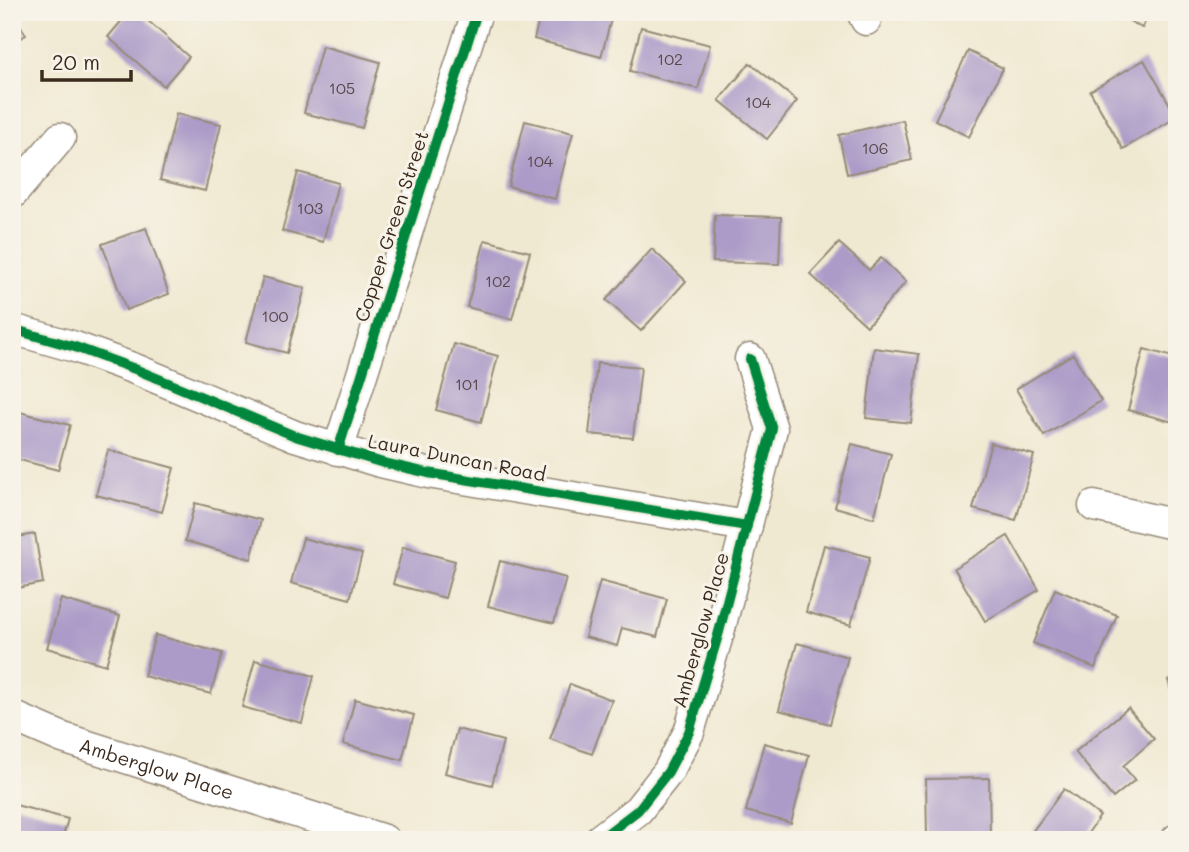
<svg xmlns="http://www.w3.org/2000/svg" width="1189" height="852" font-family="Mali,sans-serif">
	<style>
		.building { fill: #ac9bc8 }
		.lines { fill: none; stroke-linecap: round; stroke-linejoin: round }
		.minor-casing { stroke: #968a78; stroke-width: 33 }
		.minor { stroke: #fff; stroke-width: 30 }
		.cycleway-casing { stroke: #f7f3e8; stroke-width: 15 }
		.cycleway { stroke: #00873e; stroke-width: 10 }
		.labels { text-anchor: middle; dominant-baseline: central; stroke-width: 6; stroke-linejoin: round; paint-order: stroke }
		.number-label { font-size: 16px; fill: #574648 }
		.street-label { font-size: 19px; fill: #3b2a1e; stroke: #f7f3e8 }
	</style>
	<rect width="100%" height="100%" fill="#f7f3e8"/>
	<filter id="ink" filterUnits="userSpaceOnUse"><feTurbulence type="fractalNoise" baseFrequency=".0143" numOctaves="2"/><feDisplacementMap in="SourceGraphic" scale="14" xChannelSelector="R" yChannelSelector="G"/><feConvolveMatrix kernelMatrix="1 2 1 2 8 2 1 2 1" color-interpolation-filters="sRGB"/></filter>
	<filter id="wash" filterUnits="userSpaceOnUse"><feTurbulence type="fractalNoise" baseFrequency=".00686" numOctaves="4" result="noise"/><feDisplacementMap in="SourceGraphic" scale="28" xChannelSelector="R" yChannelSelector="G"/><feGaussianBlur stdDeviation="1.57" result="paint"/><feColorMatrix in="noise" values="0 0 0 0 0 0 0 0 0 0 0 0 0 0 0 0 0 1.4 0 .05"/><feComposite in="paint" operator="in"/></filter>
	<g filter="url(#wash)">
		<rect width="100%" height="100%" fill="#f0e9d2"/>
		<g id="blocks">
			<g class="building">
				<path d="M12,12L26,35L12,43Z"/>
				<path d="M129,12H138L189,57L164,86L108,37Z"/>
				<path d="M541,12H613L601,57L534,39Z"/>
				<path d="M1114,12H1150L1142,28Z"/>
				<path d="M641,27L710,45L698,89L630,71Z"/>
				<path d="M322,46L380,62L362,128L304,113Z"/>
				<path d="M968,51L1003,68L969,137L935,120Z"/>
				<path d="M1144,60L1177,117L1123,149L1090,91Z"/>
				<path d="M750,63L797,101L767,139L719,100Z"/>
				<path d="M176,114L221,124L205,191L160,180Z"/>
				<path d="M903,120L912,160L847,174L839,135Z"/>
				<path d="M525,121L573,133L555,199L508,186Z"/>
				<path d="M298,172L338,183L323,242L282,231Z"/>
				<path d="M715,215L781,217L779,264L713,262Z"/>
				<path d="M146,228L169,294L126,310L102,244Z"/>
				<path d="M485,240L530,252L512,319L467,307Z"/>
				<path d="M839,243L869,270L881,258L906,282L867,326L810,274Z"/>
				<path d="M652,249L686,281L641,331L606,300Z"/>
				<path d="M263,277L305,288L287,353L246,342Z"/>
				<path d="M454,344L498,356L481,422L436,410Z"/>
				<path d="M874,348L919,354L911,423L866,418Z"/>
				<path d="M1144,349L1177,358V423L1128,410Z"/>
				<path d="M1073,354L1101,401L1044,436L1016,389Z"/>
				<path d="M597,363L641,367L633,438L589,434Z"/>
				<path d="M12,410L70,425L58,470L12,458Z"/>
				<path d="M991,443L1034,455L1016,520L973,509Z"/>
				<path d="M852,444L891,454L874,518L835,507Z"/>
				<path d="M108,450L174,468L162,512L96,495Z"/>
				<path d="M195,503L261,520L251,559L185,541Z"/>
				<path d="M35,534L43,583L12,589V538Z"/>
				<path d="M1008,536L1039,590L985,621L954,568Z"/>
				<path d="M303,538L362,554L350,599L291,583Z"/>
				<path d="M824,545L870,557L851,625L806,612Z"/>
				<path d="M403,547L455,561L445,598L393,584Z"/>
				<path d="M500,561L566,578L554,623L488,606Z"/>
				<path d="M600,581L667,599L657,637L622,628L617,646L585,637Z"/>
				<path d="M1055,589L1117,615L1095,668L1033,643Z"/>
				<path d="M1172,589H1177V647H1171Z"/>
				<path d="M61,599L120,616L106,665L47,648Z"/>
				<path d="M155,635L222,653L211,694L144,676Z"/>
				<path d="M797,643L848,657L830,724L779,710Z"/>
				<path d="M255,660L314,676L302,723L242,707Z"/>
				<path d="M1177,678V706H1176L1168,680Z"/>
				<path d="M570,684L612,700L592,754L550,739Z"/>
				<path d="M355,699L414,715L402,760L343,744Z"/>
				<path d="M1128,708L1154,739L1123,766L1135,780L1113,798L1075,752Z"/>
				<path d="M457,729L503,741L492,785L445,773Z"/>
				<path d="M764,743L809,755L791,823L746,811Z"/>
				<path d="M989,778L990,836L927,838L926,779Z"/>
				<path d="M1064,789L1100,816L1083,840H1026Z"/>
				<path d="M12,804L68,819L62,840H12Z"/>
				<path d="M878,834L897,839V840H876Z"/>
			</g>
		</g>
	</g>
	<g filter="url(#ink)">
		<use href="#blocks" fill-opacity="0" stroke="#968a78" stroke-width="2"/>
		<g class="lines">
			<g class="minor-casing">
				<g id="minor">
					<path d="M862,12L866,20"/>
					<path d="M12,194L60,138"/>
					<path d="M12,329L75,347L135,369L295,436L380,462L428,473L747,526"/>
					<path d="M338,450L477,12"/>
					<path d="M1094,506L1177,525"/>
					<path id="s1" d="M12,716L63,738L384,840"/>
					<path d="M599,840L638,810L668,772L689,732L719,632L772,429L750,359"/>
					<path d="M1176,840L1177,839"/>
				</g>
			</g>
			<use href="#minor" class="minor"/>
			<g class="cycleway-casing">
				<g id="cycleway">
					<path d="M12,329L75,347L135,369L295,436L380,462L428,473L747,526"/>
					<path d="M338,450L477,12"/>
					<path d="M599,840L638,810L668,772L689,732L719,632L772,429L750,359"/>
				</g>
			</g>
			<use href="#cycleway" class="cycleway"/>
		</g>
	</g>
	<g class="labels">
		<g class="number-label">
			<text x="670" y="58">102</text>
			<text x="342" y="87">105</text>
			<text x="758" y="101">104</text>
			<text x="875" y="147">106</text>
			<text x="540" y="160">104</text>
			<text x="310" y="207">103</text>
			<text x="498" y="280">102</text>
			<text x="275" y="315">100</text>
			<text x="467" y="383">101</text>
		</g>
		<g class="street-label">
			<text transform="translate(391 226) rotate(-72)">Copper Green Street</text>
			<text transform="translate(457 457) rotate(11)">Laura Duncan Road</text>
			<text transform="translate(700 630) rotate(-74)">Amberglow Place</text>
			<text stroke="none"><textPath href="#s1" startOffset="154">Amberglow Place</textPath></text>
		</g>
	</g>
	<rect width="1189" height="852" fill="none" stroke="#f7f3e8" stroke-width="42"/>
	<path d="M42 70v10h89v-10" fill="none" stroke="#3b2a1e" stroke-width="3.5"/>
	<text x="52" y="70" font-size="21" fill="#3b2a1e" stroke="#f7f3e8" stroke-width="5" paint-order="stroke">20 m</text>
</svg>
